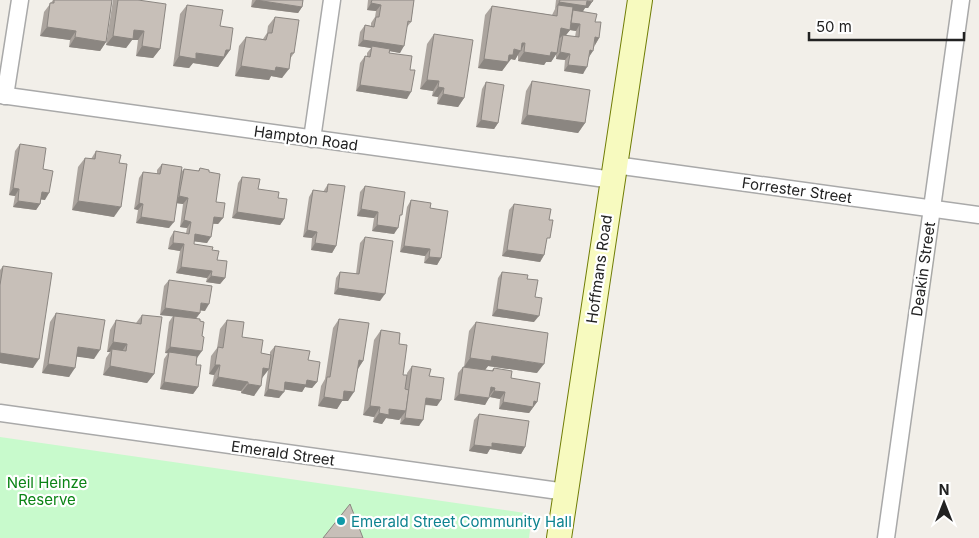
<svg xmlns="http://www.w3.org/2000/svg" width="979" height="538" font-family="Inter,sans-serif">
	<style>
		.park { fill: #c8facc }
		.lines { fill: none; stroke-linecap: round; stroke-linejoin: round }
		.minor-casing { stroke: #a9a9a9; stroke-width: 19 }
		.secondary-casing { stroke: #707d05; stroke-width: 26 }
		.minor { stroke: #fff; stroke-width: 16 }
		.secondary { stroke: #f7fabf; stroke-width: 24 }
		.wall { fill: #aba49e; fill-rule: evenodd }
		.shaded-wall { fill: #8b8681 }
		.building { fill: #c7bfb8; stroke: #8b8681 }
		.culture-dot { fill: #0f9aa8; stroke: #fff; stroke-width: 2 }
		.labels { text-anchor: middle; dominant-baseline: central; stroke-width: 4.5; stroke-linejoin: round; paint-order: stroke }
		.street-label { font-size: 15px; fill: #222; stroke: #fff }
		.park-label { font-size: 15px; fill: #0c8416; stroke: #fff }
		.culture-label { font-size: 15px; fill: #0d838f; stroke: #fff; text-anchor: start }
	</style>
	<rect width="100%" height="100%" fill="#f2efe9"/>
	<path class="park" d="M0,437L532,514L529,538H0Z"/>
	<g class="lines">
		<g class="minor-casing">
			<g id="minor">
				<path d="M0,95L613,180"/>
				<path d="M5,96L20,0"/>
				<path d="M312,139L332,0"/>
				<path d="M615,165L979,215"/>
				<path d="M0,413L566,492"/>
				<path d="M886,538L961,0"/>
			</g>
		</g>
		<g class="secondary-casing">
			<path id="secondary" d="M559,538L640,0"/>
		</g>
		<use href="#minor" class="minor"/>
		<use href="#secondary" class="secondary"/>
	</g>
	<g class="wall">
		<path d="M53,0H112L106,42L100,51L69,47L70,40L40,36L44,12Z"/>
		<path d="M113,0H138L160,49L153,58L136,56L138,40H132L126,48L106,45Z"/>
		<path d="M252,0H303L302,7L298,13L251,7Z"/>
		<path d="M368,0H414L411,22L407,27L400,53L390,51L389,53L407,99L356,91L360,63L365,56L367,57V53L371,48L358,46L360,32L365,25L371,26V23L375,17L376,11L367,10Z"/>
		<path d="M556,0H593L592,2L588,8H585L582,12L595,22L599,38L595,45L589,57L583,74L564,71L565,60L556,59V54L551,62H546L544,65L518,61V54L515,60L511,59L502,71L478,68L485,15L492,6L552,15L555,9ZM570,30L576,31L575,37L565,36Z"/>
		<path d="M187,5L220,26L230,50L218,67L193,63L189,68L173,66L180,14Z"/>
		<path d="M275,17L294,53L290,59L282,78L271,76L269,80L235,76L239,46L246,37L263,39L267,33L268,26Z"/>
		<path d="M434,34L464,98L458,107L437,104L438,97L432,96L433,91L420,89L427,44Z"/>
		<path d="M532,81L585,123L578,133L521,124L526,91Z"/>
		<path d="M486,82L498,123L494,129L476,127L482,89Z"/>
		<path d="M20,144L43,169L45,200L41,199L40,204L36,210L13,207L15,196L9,195L15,151Z"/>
		<path d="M96,151L119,163L114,217L72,210L78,167L85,158L91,159Z"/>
		<path d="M162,164L181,172L184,169L198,171L200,168L209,172L216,202L223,218L218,224H213L207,243L194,241V244L212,250L217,260L225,278L220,284L206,282L207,278L176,273L180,251L168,249L170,238L174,231L186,233L187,228L180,227L183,204L177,203L169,228L136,223L138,210L134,209L139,178L143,172L157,174V170Z"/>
		<path d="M242,177L258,189L278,198L284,219L280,225L232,218L238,183Z"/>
		<path d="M328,184L336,246L332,253L311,250L312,238L303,237L309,197L313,190L323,192Z"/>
		<path d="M365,186L400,219L394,234L372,231L374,218L357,216L360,192Z"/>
		<path d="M411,200L430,208L441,258L437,265L424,263L425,256L400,252L407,207Z"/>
		<path d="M514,204L546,244L544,255L540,262L502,256L509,210Z"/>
		<path d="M365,237L380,301L334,294L336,278L340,272L356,274L360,243Z"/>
		<path d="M3,266L33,368L0,363V270Z"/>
		<path d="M502,272L527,279L535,297L534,322L492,316L498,278Z"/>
		<path d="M169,280L205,311L200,310V313L196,319L197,358L196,365L198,387L193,394L160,389L164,359L168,353H165L169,322L173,316L160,315L164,286Z"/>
		<path d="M56,313L94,359L77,356L69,377L42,373L50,322Z"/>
		<path d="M142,315L154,374L147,383L103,375L106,358L110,352H107L110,330L116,320L136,323Z"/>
		<path d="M339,319L363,361L358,369L348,401H342L337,409L318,406L321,386L325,379L333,328Z"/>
		<path d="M227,320L242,337L261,353L270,355V352L275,346L308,360L317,382L312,388L305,387L302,392L284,389L279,398L264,396L268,370L262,378L254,396L241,393V391L212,386L214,375L209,374L211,356L217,348L220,329Z"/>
		<path d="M476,322L537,373L488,366L485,370L491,371L494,368L511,378L537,402L529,413L499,409L500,399L490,397V395L485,405L454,400L458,373L463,367H464L469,331Z"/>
		<path d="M381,330L399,344L403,375H407V373L412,366L429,376L437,406L425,405L419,426L400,424L401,418L399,420L386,418L382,424L373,422L374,417L363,415L374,340Z"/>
		<path d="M479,414L525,447L521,454L490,449L487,454L469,451L474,420Z"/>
	</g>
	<g class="shaded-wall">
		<path d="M256,0L302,7L298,13L251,7Z"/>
		<path d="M587,1L592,2L588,8H585L582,13L558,9V5L555,9L559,2Z"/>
		<path d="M371,3L381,5L376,11L367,10Z"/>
		<path d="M571,23L580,24L576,31L570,30L563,39V35L560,38L554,37L561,28L567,29Z"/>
		<path d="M47,27L76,31L70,40L40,36Z"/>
		<path d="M134,30L144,31L138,40H132L126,48L106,45L113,36Z"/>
		<path d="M75,37L106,42L100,51L69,47Z"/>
		<path d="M595,37L599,38L595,45Z"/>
		<path d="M363,40L404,46L400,53L372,48V46L371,48L358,46Z"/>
		<path d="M522,43H525L515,60L511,59L502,71L478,68L484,59L509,55Z"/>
		<path d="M142,46L160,49L153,58L136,56Z"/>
		<path d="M226,50H230L218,67L193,63L189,68L173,66L179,56Z"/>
		<path d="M590,50L593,51L589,57Z"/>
		<path d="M524,52H551L557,53L551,62H546L544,65L518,61Z"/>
		<path d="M560,52L570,54L565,60L556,59Z"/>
		<path d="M568,65L587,67L583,74L564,71Z"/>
		<path d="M241,66L276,67L289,69L282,78L271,76L269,80L235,76Z"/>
		<path d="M427,80L439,81L433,91L420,89Z"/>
		<path d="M360,85L411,92L407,99L356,91Z"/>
		<path d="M438,87L444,88L438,97L432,96Z"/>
		<path d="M443,94L464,98L458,107L437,104Z"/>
		<path d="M527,115L585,123L578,133L521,124Z"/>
		<path d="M481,120L498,123L494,129L476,127Z"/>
		<path d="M13,188L19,189L15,196L9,195Z"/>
		<path d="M42,192L49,193L45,200L37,199Z"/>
		<path d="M179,196L188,198L183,204L175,203Z"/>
		<path d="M18,201L40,204L36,210L13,207Z"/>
		<path d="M78,201L121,207L114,217L72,210Z"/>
		<path d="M139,203L143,204L138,210L134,209Z"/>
		<path d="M361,209L378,212L374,218L357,216Z"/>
		<path d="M237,212L284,219L280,225L232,218Z"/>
		<path d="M141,217L174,222L169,228L136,223Z"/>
		<path d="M214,217L223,218L218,224L210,223Z"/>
		<path d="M184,220L191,222L187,228L180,227Z"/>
		<path d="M377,225L398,228L394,234L372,231Z"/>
		<path d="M307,230L317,232L312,238L303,237Z"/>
		<path d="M195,234L211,237L207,243L191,241Z"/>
		<path d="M173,243L184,244L180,251L168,249Z"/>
		<path d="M315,243L336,246L332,253L311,250Z"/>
		<path d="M404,246L430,249L425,256L400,252Z"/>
		<path d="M507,250L544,255L540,262L502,256Z"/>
		<path d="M429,257L441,258L437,265L424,263Z"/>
		<path d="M181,267L212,271L207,278L176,273Z"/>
		<path d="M211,276L225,278L220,284L206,282Z"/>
		<path d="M338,288L385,294L380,301L334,294Z"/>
		<path d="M201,303L209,304L205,311L197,310Z"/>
		<path d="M165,308L200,313L195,319L160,315Z"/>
		<path d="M497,309L539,316L534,322L492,316Z"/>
		<path d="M113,342L127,344L120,354L112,349L110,352H107Z"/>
		<path d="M78,347L100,350L94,359L72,356Z"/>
		<path d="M170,347L202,351L197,358L165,353Z"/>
		<path d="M0,353L39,359L33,368L0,363Z"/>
		<path d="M492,356L544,364L537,373L488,366L485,370L464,367L470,358Z"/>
		<path d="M359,360L363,361L357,370Z"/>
		<path d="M48,364L75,368L69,377L42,373Z"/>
		<path d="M215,365H220L214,375L209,374Z"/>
		<path d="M110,366L154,374L147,383L103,375Z"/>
		<path d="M263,368L269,369L262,378Z"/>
		<path d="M218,377L248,382L241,391L212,386Z"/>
		<path d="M307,380L317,382L312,388L305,387L302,392L281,389L285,382Z"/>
		<path d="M164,382L198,387L193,394L160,389Z"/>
		<path d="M248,384L261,386L254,396L241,393Z"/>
		<path d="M491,387L495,388L490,395Z"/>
		<path d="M268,389L284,392L279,398L264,396Z"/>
		<path d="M344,391L354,392L348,401H342L337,409L318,406L324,397Z"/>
		<path d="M494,391L505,392L500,399L490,397Z"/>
		<path d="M459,394L489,398L485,405L454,400Z"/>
		<path d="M426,398L441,400L437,406L422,404Z"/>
		<path d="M534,401L537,402L529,413L499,409L503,402Z"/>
		<path d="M370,406L380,407L374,417L363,415Z"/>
		<path d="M389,409L406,411L399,420L386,418L382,424L373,422L379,413Z"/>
		<path d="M405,418L423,420L419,426L400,424Z"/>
		<path d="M492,443L525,447L521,454L490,449L487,454L469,451L474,445Z"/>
	</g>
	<g class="building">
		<path d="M54,0H112L106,42L75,37L76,31L47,27L50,3H54Z"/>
		<path d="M118,0H138L166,4L160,49L142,46L144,31L134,30L133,39L113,36Z"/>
		<path d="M256,0H303L302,7Z"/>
		<path d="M372,0H414L411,22L408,21L404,46L363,40L365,25L374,27L376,17H379L381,5L371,3Z"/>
		<path d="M560,0H593L592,2L587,1L586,6L559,2Z"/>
		<path d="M187,5L223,10L220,26L233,28L230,50H226L224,57L196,53V59L179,56Z"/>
		<path d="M558,5L573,7L570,30L561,28L557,53L551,52L550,56L524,52L525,43H522L521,51L514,49L513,55H509L508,62L484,59L492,6L557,16Z"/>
		<path d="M573,10L597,14L595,22H601L599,38L595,37L593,51L590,50L587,67L568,65L570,54L560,52L563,35L579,37L580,24L571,23Z"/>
		<path d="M275,17L299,20L294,53H291L289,69L276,67L275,71L241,66L246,37L266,40L268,33H272Z"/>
		<path d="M434,34L473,40L464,98L443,94L444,88L438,87L439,81L427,80Z"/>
		<path d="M372,46L390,49L389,53L412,56L410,70H415L411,92L360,85L365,56L370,57Z"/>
		<path d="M532,81L590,90L585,123L527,115Z"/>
		<path d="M486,82L504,85L498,123L481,120Z"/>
		<path d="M20,144L46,148L43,169L53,171L49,193L42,192L40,204L18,201L19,189L13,188Z"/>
		<path d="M96,151L121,155L119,163L127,164L121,207L78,201L85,158L95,159Z"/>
		<path d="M162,164L182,167L174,222L141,217L143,204L139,203L143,172L160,174Z"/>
		<path d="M200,168L209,170V172L220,174L216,202L225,203L223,218L214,217L211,237L195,234L194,244L213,247L212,250L219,251L217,260L227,261L225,278L211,276L212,271L181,267L184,244L173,243L174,231L189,234L191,222L184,220L188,198L179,196L184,169L199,171Z"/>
		<path d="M242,177L260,179L258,189L279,192L278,198L287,199L284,219L237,212Z"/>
		<path d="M328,184L345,186L336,246L315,243L317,232L307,230L313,190L327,192Z"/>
		<path d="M365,186L405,192L402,215H400L398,228L377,225L378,212L361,209Z"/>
		<path d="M411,200L431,203L430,208L448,211L441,258L429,257L430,249L404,246Z"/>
		<path d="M514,204L551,209L549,220H553L550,238H547L544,255L507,250Z"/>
		<path d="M365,237L393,241L385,294L338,288L340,272L359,274Z"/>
		<path d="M3,266L52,273L39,359L0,353V285Z"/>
		<path d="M502,272L528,275L527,279L538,280L535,297L542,298L539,316L497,309Z"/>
		<path d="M169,280L212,286L209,304L201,303L200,313L165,308Z"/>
		<path d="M56,313L105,320L100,350L78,347L75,368L48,364Z"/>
		<path d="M142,315L162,317L154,374L110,366L112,349L126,351L127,344L113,342L116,320L141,324Z"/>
		<path d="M174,316L200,319V321L204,322L202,336L204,337L202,351L170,347Z"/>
		<path d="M339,319L369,323L363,361L359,360L354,392L344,391L343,400L324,397L327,377H330Z"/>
		<path d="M227,320L244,322L242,337L263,340L261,353L271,355L269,369L263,368L261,386L248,384V382L218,377L220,365H215L218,347L223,348Z"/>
		<path d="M476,322L548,333L544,364L492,356L491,361L470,358Z"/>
		<path d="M381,330L400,333L399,344L407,345L403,375H407L405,389L409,390L406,411L389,409V415L379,413L380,407L370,406Z"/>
		<path d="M275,346L310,351L308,360L320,362L317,382L307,380L306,385L285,382L284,392L268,389Z"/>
		<path d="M169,352L197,356L196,365H201L198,387L164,382Z"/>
		<path d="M412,366L431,369L429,376L444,378L441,400L426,398L423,420L405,418Z"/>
		<path d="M463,367L493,371L494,368L512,371L511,378L540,383L537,402L534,401L533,407L503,402L505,392L494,391L495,388L491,387L489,398L459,394Z"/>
		<path d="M479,414L529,421L525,447L492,443V447L474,445Z"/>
		<path d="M350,504L363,538H323Z"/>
	</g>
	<circle class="culture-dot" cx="341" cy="521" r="5"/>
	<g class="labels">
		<g class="street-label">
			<text transform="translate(306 138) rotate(8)">Hampton Road</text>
			<text transform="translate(797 190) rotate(8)">Forrester Street</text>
			<text transform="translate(599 269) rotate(-82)">Hoffmans Road</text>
			<text transform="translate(923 269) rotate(-82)">Deakin Street</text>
			<text transform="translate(283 453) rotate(8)">Emerald Street</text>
		</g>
		<g class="park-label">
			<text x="47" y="482">Neil Heinze<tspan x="47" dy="17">Reserve</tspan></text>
		</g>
		<g class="culture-label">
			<text x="351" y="521">Emerald Street Community Hall</text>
		</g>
	</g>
	<g transform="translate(944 503)" stroke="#ffffff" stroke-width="4" paint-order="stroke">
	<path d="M0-4L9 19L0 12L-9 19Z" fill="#222222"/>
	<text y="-8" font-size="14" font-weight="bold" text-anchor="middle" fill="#222222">N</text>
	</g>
	<path d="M809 32v8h155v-8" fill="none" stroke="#222222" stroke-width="2.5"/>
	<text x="816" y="32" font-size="15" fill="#222222" stroke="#ffffff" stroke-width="4" paint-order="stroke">50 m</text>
</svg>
